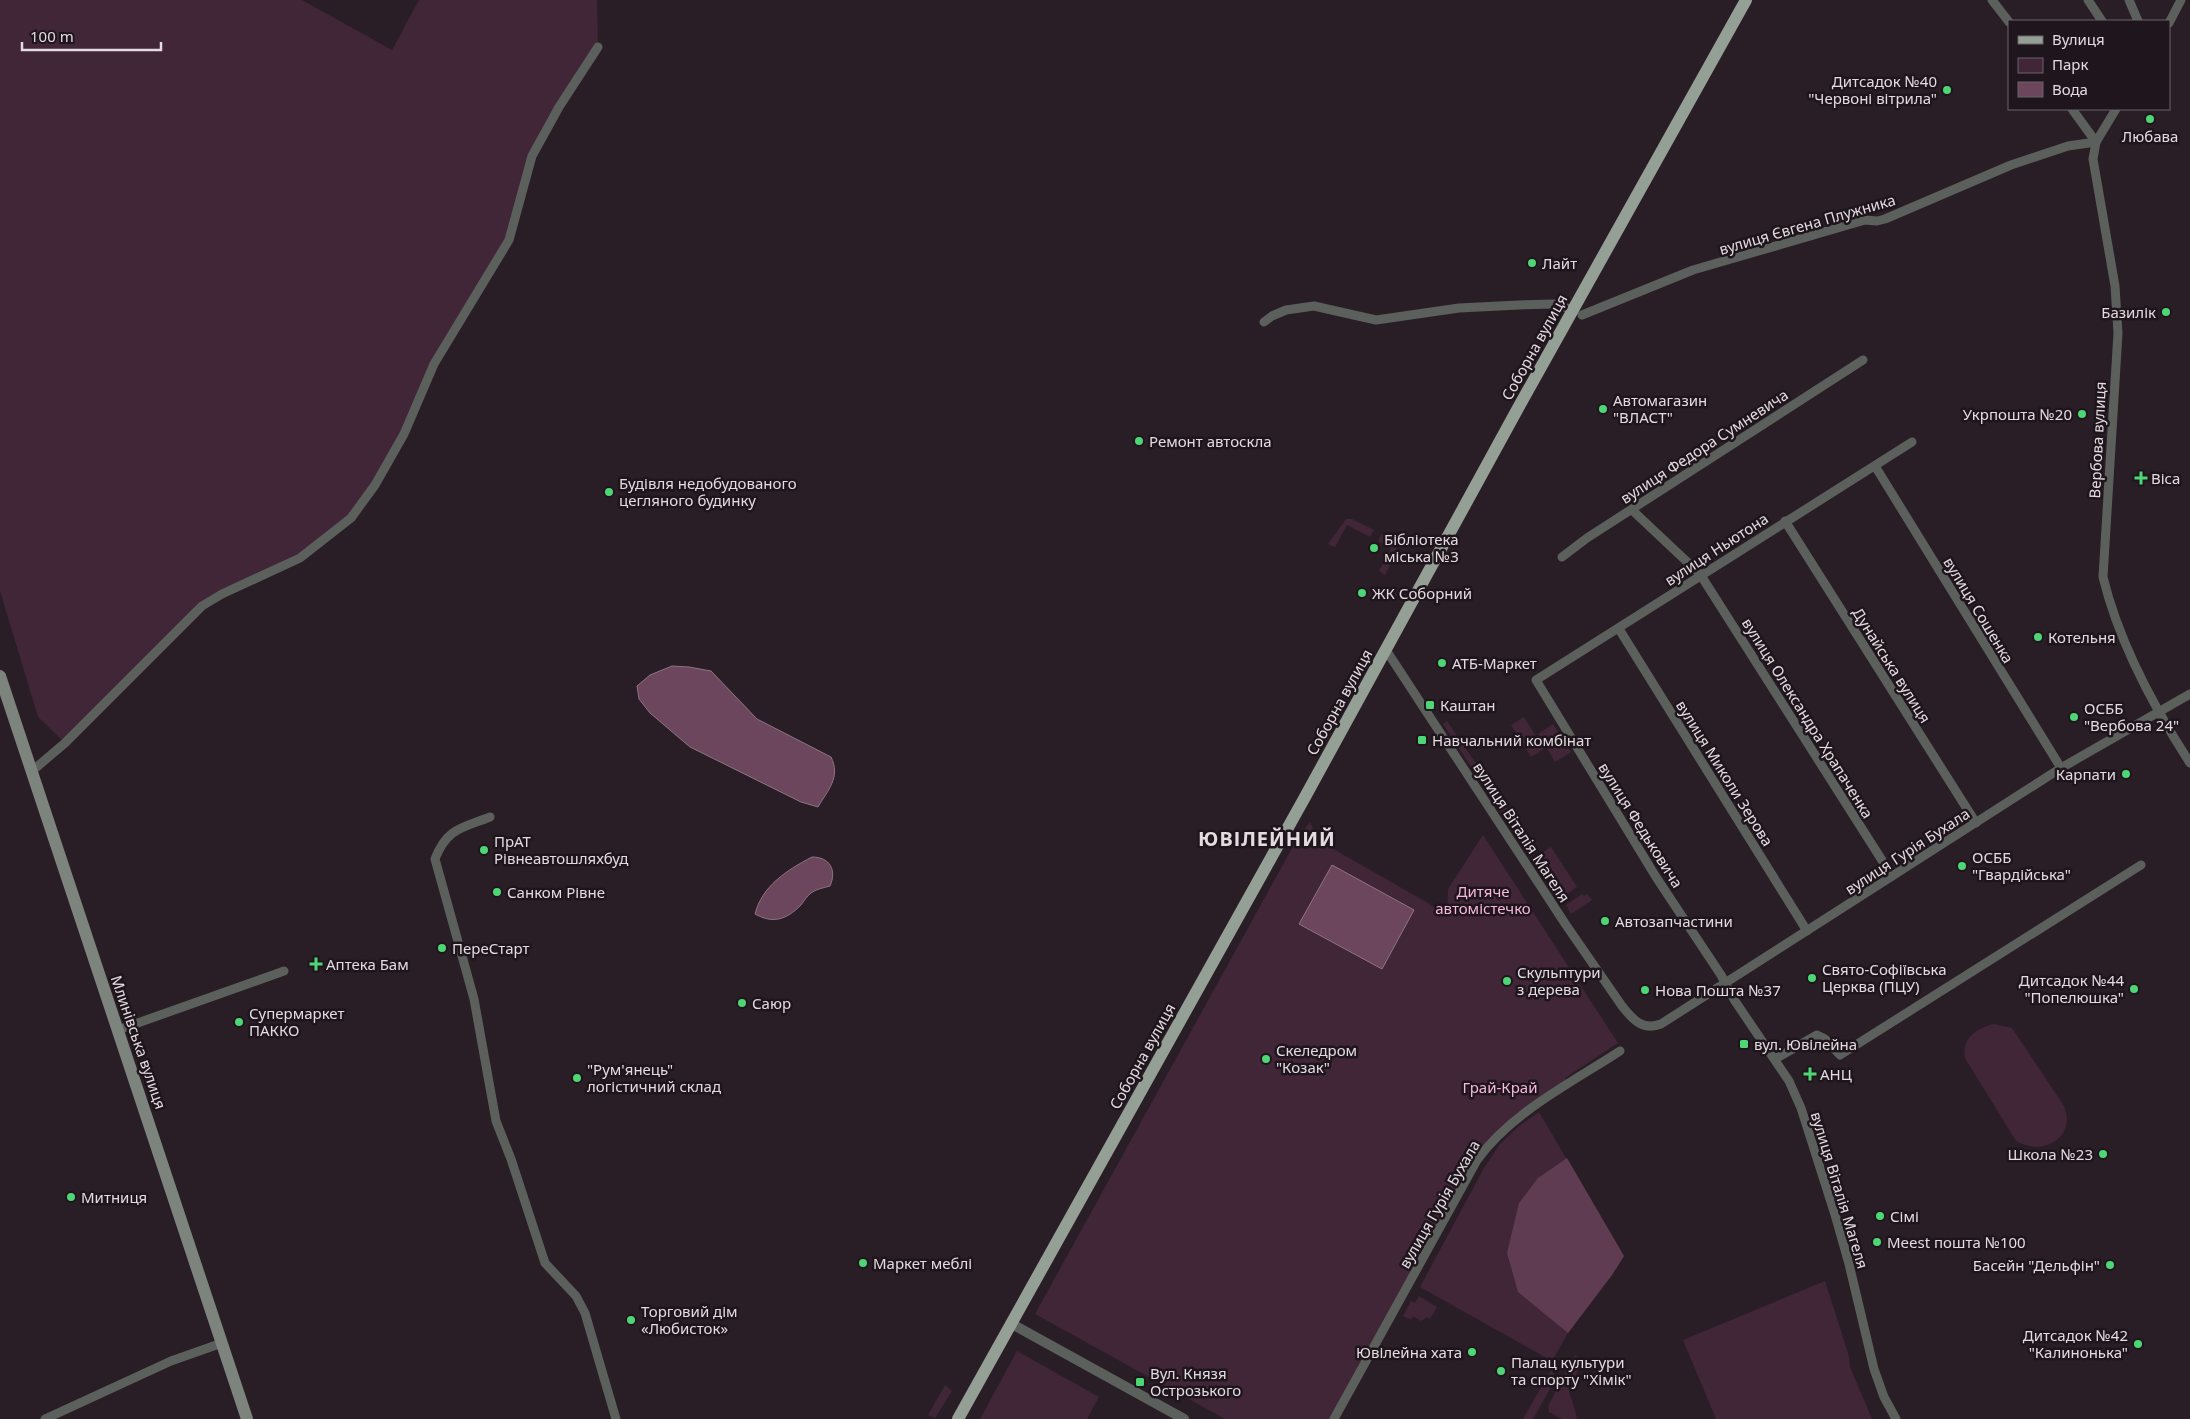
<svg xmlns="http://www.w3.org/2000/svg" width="2190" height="1419" font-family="'Noto Sans',sans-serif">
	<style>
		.green { fill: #402636 }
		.forest { fill: #5f3c52 }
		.water { fill: #6b465d; stroke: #8f7384 }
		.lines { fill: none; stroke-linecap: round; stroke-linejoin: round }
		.minor { stroke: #5b605c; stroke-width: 9 }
		.tertiary { stroke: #5b605c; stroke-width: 10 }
		.secondary { stroke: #7c847d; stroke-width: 12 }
		.primary { stroke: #949f96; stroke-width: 12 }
		.poi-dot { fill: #4ed676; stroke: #1f151c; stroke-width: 2 }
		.labels { text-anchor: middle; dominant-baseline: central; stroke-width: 5; stroke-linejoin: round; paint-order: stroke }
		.poi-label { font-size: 15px; fill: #e3dbe0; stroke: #1f151c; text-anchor: start }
		.street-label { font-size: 15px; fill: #e3dbe0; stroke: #1f151c }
		.park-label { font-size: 15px; fill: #f7b7df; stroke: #1f151c }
		.district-label { font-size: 20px; font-weight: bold; letter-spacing: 1px; fill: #e3dbe0; stroke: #1f151c }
	</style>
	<rect width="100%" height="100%" fill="#291e25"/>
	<g class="green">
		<path d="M0,0H302L392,50L419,0H597L598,47L532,156L509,240L434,364L375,485L327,539L202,606L65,743L38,717L0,591Z"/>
		<path d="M1346,519H1352L1374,530L1370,537L1347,525L1335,547L1328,544Z"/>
		<path d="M1382,534L1395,542L1397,551L1385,575L1379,571L1391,549L1378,541Z"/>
		<path d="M1524,717L1544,749L1531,757L1511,725Z"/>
		<path d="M1447,721L1516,822L1510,826L1443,724Z"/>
		<path d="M1553,724L1571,752L1555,762L1538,734Z"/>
		<path d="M1310,822L1317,839L1321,842L1428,903L1447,917L1448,889L1483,835L1618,1043L1565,1078L1569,1084L1491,1141L1334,1419H1225L1035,1314L1296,841Z"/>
		<path d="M1551,847L1577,887L1561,898L1534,858Z"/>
		<path d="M1582,894L1584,896L1587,894L1592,900L1571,914L1566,905Z"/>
		<path d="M1994,1024L2012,1028L2064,1106C2077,1137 2043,1157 2016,1141L1965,1058C1961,1039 1976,1028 1994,1024Z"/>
		<path d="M1539,1112L1624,1256L1612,1275L1568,1333L1552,1361L1420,1287L1484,1168L1500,1144L1519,1126Z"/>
		<path d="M1825,1281L1849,1356L1850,1367L1872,1419H1716L1683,1340Z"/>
		<path d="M1419,1296L1437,1307L1430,1319L1427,1317L1421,1321L1413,1316L1411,1320L1403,1316L1411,1301L1415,1303Z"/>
		<path d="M1017,1351L1099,1397L1087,1419H980Z"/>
		<path d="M1575,1355L1582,1361L1569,1391L1577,1417L1576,1419H1562L1549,1412L1548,1406Z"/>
		<path d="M1551,1370L1554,1374L1555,1380L1533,1419H1523Z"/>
		<path d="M945,1385L952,1391L935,1418L928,1415Z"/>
	</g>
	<path class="forest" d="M1567,1158L1624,1256L1612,1275L1568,1333L1518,1292L1507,1253L1519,1203L1538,1178Z"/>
	<g class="water">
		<path d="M672,666L689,667L711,671L757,719L831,757C841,777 828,790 818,807L801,802L690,747L650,713L639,699L637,686L650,675Z"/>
		<path d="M812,857C830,857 837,870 830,886C823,888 816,889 811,893C807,896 804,901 801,905C786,920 773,924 755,914C762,886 787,870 812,857Z"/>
		<path d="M1332,865L1414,910L1382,969L1299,924Z"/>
	</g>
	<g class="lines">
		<g class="minor">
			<path d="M1992,0L2009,22"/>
			<path d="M2088,0L2102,21"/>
			<path d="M2129,0L2138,21"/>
			<path d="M2169,23L2181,0"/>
			<path d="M2072,109L2096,142"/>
			<path d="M2116,109L2096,142L2093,159L2115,286L2118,333L2103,577C2119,643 2153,706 2190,763"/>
			<path d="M1582,315L1693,270L1865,220L1877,221L1885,219L2011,165L2068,146L2096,142"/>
			<path d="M1264,322L1272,316L1286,310L1314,306L1376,320L1459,308L1519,305L1554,304L1573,310"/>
			<path d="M1875,466L2061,768"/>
			<path d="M1632,510L1700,574L1892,876"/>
			<path d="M1785,521L1976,823"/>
			<path d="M1562,557L1587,538L1863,360"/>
			<path d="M1619,629L1807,931"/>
			<path d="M1386,650L1566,925L1622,1006C1633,1020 1643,1031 1661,1024L2061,768L2190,694"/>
			<path d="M32,771L65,743L202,606L222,594L300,558L351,518L375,485L404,434L434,364L509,240L532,156L559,107L598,47"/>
			<path d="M490,817C462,828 447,828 435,859L474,999L496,1121L511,1159L545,1263L576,1296L585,1313L616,1419"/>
			<path d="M118,1030L284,971"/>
			<path d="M1775,1059L1817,1035L1825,1039L1840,1055L2141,865"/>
			<path d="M45,1419L171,1361L222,1343"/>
			<path d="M1334,1419L1477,1160C1512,1112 1571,1083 1620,1051"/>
			<path d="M1896,1419L1884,1397L1874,1369L1849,1264L1836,1218L1801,1108L1789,1081L1735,1001L1721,975L1656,877L1536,680L1912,442"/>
		</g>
		<path class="tertiary" d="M1012,1324L1184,1419"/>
		<path class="secondary" d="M0,676L247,1419"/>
		<path class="primary" d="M958,1419L1305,797L1517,410L1746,0"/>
	</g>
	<g class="poi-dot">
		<circle cx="1947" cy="90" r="5"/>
		<circle cx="2150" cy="119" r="5"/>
		<circle cx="1532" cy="263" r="5"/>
		<circle cx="2166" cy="312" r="5"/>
		<circle cx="1603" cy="409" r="5"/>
		<circle cx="2082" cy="414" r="5"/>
		<circle cx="1139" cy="441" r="5"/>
		<path d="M2138.5 470.5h5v5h5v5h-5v5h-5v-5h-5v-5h5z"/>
		<circle cx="609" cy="492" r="5"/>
		<circle cx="1374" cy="548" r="5"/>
		<circle cx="1362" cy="593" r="5"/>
		<circle cx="2038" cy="637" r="5"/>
		<circle cx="1442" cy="663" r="5"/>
		<rect x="1425" y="700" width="10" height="10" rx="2.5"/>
		<circle cx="2074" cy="717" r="5"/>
		<rect x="1417" y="735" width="10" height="10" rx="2.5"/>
		<circle cx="2126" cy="774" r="5"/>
		<circle cx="484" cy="850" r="5"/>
		<circle cx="1962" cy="866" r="5"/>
		<circle cx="497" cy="892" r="5"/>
		<circle cx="1605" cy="921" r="5"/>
		<circle cx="442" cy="948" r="5"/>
		<path d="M313.5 956.5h5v5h5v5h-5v5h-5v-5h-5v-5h5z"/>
		<circle cx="1812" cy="978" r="5"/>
		<circle cx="1507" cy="981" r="5"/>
		<circle cx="2134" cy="989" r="5"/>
		<circle cx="1645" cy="990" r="5"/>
		<circle cx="742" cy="1003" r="5"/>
		<circle cx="239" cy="1022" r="5"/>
		<rect x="1739" y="1039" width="10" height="10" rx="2.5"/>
		<circle cx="1266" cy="1059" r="5"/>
		<path d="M1807.5 1066.5h5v5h5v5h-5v5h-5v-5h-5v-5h5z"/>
		<circle cx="577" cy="1078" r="5"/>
		<circle cx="2103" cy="1154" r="5"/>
		<circle cx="71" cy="1197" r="5"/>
		<circle cx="1880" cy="1216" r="5"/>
		<circle cx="1877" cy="1242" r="5"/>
		<circle cx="863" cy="1263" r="5"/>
		<circle cx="2110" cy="1265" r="5"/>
		<circle cx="631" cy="1320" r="5"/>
		<circle cx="2138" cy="1344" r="5"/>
		<circle cx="1472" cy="1352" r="5"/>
		<circle cx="1501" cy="1371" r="5"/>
		<rect x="1135" y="1377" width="10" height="10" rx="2.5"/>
	</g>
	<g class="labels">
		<g class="poi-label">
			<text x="1937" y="81" text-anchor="end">Дитсадок №40<tspan x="1937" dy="17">"Червоні вітрила"</tspan></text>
			<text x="2150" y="136" text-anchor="middle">Любава</text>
			<text x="1542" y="263">Лайт</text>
			<text x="2156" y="312" text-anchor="end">Базилік</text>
			<text x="1613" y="400">Автомагазин<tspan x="1613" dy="17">"ВЛАСТ"</tspan></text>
			<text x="2072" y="414" text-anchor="end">Укрпошта №20</text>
			<text x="1149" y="441">Ремонт автоскла</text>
			<text x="2151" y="478">Віса</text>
			<text x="619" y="483">Будівля недобудованого<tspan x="619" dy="17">цегляного будинку</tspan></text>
			<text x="1384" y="539">Бібліотека<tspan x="1384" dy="17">міська №3</tspan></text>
			<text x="1372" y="593">ЖК Соборний</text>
			<text x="2048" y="637">Котельня</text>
			<text x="1452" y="663">АТБ-Маркет</text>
			<text x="1440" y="705">Каштан</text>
			<text x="2084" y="708">ОСББ<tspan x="2084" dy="17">"Вербова 24"</tspan></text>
			<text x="1432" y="740">Навчальний комбінат</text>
			<text x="2116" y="774" text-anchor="end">Карпати</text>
			<text x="494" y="841">ПрАТ<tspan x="494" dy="17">Рівнеавтошляхбуд</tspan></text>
			<text x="1972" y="857">ОСББ<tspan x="1972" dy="17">"Гвардійська"</tspan></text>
			<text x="507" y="892">Санком Рівне</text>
			<text x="1615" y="921">Автозапчастини</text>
			<text x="452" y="948">ПереСтарт</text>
			<text x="326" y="964">Аптека Бам</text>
			<text x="1822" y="969">Свято-Софіївська<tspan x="1822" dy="17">Церква (ПЦУ)</tspan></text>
			<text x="1517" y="972">Скульптури<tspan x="1517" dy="17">з дерева</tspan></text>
			<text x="2124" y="980" text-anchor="end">Дитсадок №44<tspan x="2124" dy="17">"Попелюшка"</tspan></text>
			<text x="1655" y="990">Нова Пошта №37</text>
			<text x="752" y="1003">Саюр</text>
			<text x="249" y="1013">Супермаркет<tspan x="249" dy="17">ПАККО</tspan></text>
			<text x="1754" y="1044">вул. Ювілейна</text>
			<text x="1276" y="1050">Скеледром<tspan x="1276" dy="17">"Козак"</tspan></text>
			<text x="587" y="1069">"Рум'янець"<tspan x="587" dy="17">логістичний склад</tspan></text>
			<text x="1820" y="1074">АНЦ</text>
			<text x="2093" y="1154" text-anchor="end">Школа №23</text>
			<text x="81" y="1197">Митниця</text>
			<text x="1890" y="1216">Сімі</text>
			<text x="1887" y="1242">Meest пошта №100</text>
			<text x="873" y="1263">Маркет меблі</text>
			<text x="2100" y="1265" text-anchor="end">Басейн "Дельфін"</text>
			<text x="641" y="1311">Торговий дім<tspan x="641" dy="17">«Любисток»</tspan></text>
			<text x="2128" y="1335" text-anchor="end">Дитсадок №42<tspan x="2128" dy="17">"Калинонька"</tspan></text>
			<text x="1462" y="1352" text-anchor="end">Ювілейна хата</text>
			<text x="1511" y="1362">Палац культури<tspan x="1511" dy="17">та спорту "Хімік"</tspan></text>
			<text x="1150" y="1373">Вул. Князя<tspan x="1150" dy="17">Острозького</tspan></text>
		</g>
		<g class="street-label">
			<text transform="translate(1807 224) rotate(-16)">вулиця Євгена Плужника</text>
			<text transform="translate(1534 347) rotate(-61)">Соборна вулиця</text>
			<text transform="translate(2097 440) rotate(-87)">Вербова вулиця</text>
			<text transform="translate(1704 446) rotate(-33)">вулиця Федора Сумневича</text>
			<text transform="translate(1716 549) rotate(-33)">вулиця Ньютона</text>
			<text transform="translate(1979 610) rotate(59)">вулиця Сошенка</text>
			<text transform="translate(1892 665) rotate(58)">Дунайська вулиця</text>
			<text transform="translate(1339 702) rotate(-61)">Соборна вулиця</text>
			<text transform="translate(1808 718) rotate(58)">вулиця Олександра Храпаченка</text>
			<text transform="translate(1725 773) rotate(58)">вулиця Миколи Зерова</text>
			<text transform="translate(1641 825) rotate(58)">вулиця Федьковича</text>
			<text transform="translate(1522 832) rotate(57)">вулиця Віталія Магеля</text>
			<text transform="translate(1907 851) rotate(-33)">вулиця Гурія Бухала</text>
			<text transform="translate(139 1042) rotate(71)">Млинівська вулиця</text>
			<text transform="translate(1142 1056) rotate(-61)">Соборна вулиця</text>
			<text transform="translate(1840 1190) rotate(73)">вулиця Віталія Магеля</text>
			<text transform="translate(1439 1204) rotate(-60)">вулиця Гурія Бухала</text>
		</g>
		<g class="park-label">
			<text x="1483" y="891">Дитяче<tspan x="1483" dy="17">автомістечко</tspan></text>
			<text x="1500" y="1087">Грай-Край</text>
		</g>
		<g class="district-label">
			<text x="1267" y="838">ЮВІЛЕЙНИЙ</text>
		</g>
	</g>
	<rect x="2008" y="20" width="162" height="90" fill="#1f151c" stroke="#6d646a"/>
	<rect x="2018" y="36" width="25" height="8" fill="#949f96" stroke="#6d646a"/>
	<text x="2052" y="45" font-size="15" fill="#e3dbe0">Вулиця</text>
	<rect x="2018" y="58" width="25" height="15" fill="#402636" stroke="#6d646a"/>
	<text x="2052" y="70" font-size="15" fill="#e3dbe0">Парк</text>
	<rect x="2018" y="82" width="25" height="15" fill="#6b465d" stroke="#6d646a"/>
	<text x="2052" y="95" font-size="15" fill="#e3dbe0">Вода</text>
	<path d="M22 42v8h139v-8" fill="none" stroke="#e3dbe0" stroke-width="2.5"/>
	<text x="30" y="42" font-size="15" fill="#e3dbe0" stroke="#1f151c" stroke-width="4" paint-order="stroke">100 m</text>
</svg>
